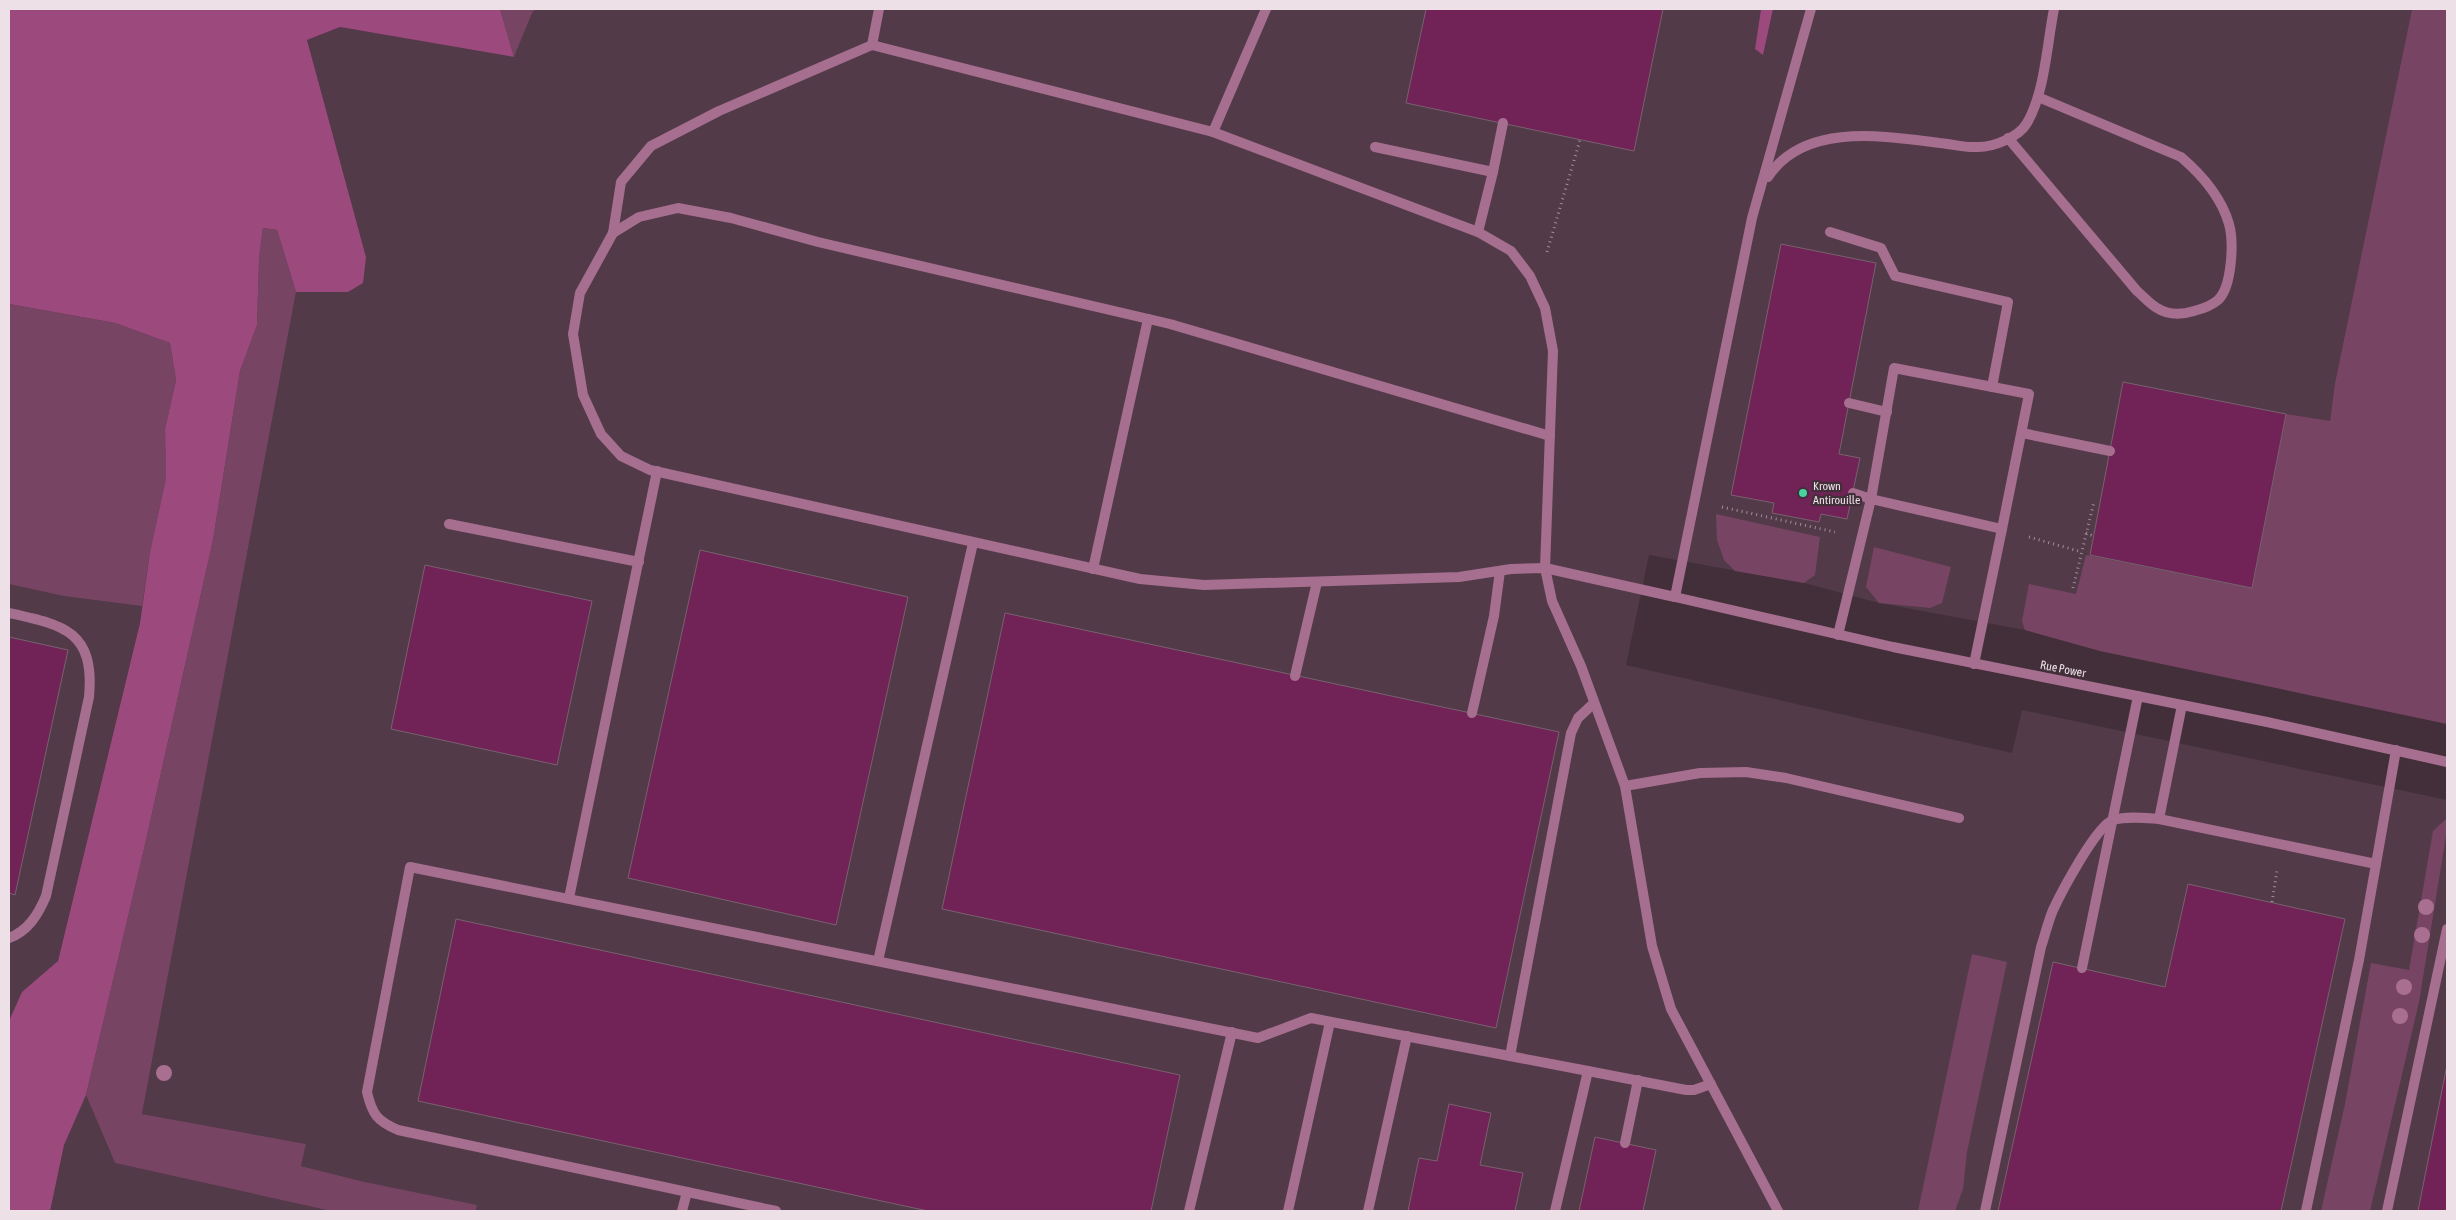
<svg xmlns="http://www.w3.org/2000/svg" width="2456" height="1220" font-family="'Asap Condensed',sans-serif">
	<style>
		.built { fill: #523a48 }
		.green { fill: #774563 }
		.forest { fill: #9c4a7e }
		.building { fill: #712257; stroke: #78626e }
		.lines { fill: none; stroke-linecap: round; stroke-linejoin: round }
		.path { stroke: #9f8f98; stroke-width: 3; stroke-dasharray: 1 4; stroke-linecap: butt }
		.service { stroke: #a66e8f; stroke-width: 10 }
		.minor { stroke: #a66e8f; stroke-width: 10 }
		.tree { fill: #a96f91 }
		.poi-dot { fill: #47d49e; stroke: #422f3a; stroke-width: 2 }
		.labels { text-anchor: middle; dominant-baseline: central; stroke-width: 4.5; stroke-linejoin: round; paint-order: stroke }
		.poi-label { font-size: 12px; fill: #ede0e7; stroke: #422f3a; text-anchor: start }
		.street-label { font-size: 12px; fill: #ede0e7; stroke: #422f3a }
	</style>
	<rect width="100%" height="100%" fill="#422f3a"/>
	<g class="built">
		<path d="M540,9H1761L1755,49L1763,54L1773,9H2412L2335,383L2330,422L2274,687L2100,651L2025,630L1879,603L1804,583L1649,555L1626,665L2012,753L2022,710L2447,800V1211H476L477,1206L365,1182L301,1166L306,1144L142,1114L296,292H318L366,257L307,40L340,27L514,57L533,11Z"/>
		<path d="M9,304L165,429L166,478L150,552L140,623L58,961L86,1095L115,1163L331,1211H9Z"/>
	</g>
	<g class="green">
		<path d="M500,9H540L533,11L514,57Z"/>
		<path d="M2412,9H2447V724L2100,651L2025,630L2022,621L2029,584L2076,594L2086,555L2252,588L2286,414L2330,421L2335,383Z"/>
		<path d="M263,228L277,230L296,292L142,1114L306,1144L301,1166L365,1182L477,1205L476,1211H331L115,1163L86,1095L144,849L213,540L240,371L257,325L259,259Z"/>
		<path d="M9,304L115,323L170,343L176,380L165,429L166,478L150,552L142,606L64,596L9,584Z"/>
		<path d="M1716,514L1820,537L1815,575L1804,583L1735,571L1724,560L1717,540Z"/>
		<path d="M1874,547L1951,567L1942,603L1930,608L1879,603L1866,587Z"/>
		<path d="M2447,818V830L2419,1002L2370,1211H2321L2345,1104L2371,963L2409,970L2433,831Z"/>
		<path d="M1972,954L2007,962L1967,1152L1963,1189L1955,1211H1918Z"/>
	</g>
	<g class="forest">
		<path d="M9,9H500L514,57L340,27L307,40L366,257L363,283L348,292H296L277,230L263,228L259,259L257,325L240,371L213,540L144,849L86,1095L64,1145L50,1211H9V1021L22,992L58,961L140,623L150,552L166,478L165,429L176,380L170,343L115,323L9,304Z"/>
		<path d="M1761,9H1773L1763,55L1755,49Z"/>
	</g>
	<g class="building">
		<path d="M1426,9H1663L1634,151L1406,103Z"/>
		<path d="M1781,244L1876,263L1839,454L1860,458L1847,519L1821,514L1819,522L1772,513L1774,503L1731,495Z"/>
		<path d="M2123,382L2286,414L2252,588L2090,555Z"/>
		<path d="M700,550L908,597L836,925L628,878Z"/>
		<path d="M425,565L592,601L557,765L391,729Z"/>
		<path d="M1005,613L1559,732L1496,1028L942,909Z"/>
		<path d="M9,637L68,650L15,895L9,893Z"/>
		<path d="M2188,884L2345,919L2281,1211H1998L2053,962L2165,987Z"/>
		<path d="M456,919L1180,1075L1151,1211H928L418,1101Z"/>
		<path d="M2447,1065V1211H2418Z"/>
		<path d="M1449,1104L1491,1113L1480,1165L1523,1173L1515,1211H1408L1419,1158L1437,1161Z"/>
		<path d="M1595,1137L1656,1150L1643,1211H1579Z"/>
	</g>
	<g class="lines">
		<g class="path">
			<path d="M1547,252L1580,140"/>
			<path d="M1722,507L1835,532"/>
			<path d="M2086,533L2093,536"/>
			<path d="M2029,537L2082,552"/>
			<path d="M2073,588L2094,502"/>
			<path d="M2272,902L2277,871"/>
		</g>
		<g class="service">
			<path d="M872,45L879,9"/>
			<path d="M1213,132L1478,232L1511,251L1530,276L1545,308L1553,351L1545,568L1552,601L1581,666L1625,786L1652,946L1671,1009L1778,1211"/>
			<path d="M2008,138L2137,291C2143,296 2150,304 2157,308C2168,315 2181,315 2194,311C2202,309 2211,306 2218,300C2232,287 2234,242 2229,224C2221,196 2202,175 2181,157L2038,97"/>
			<path d="M1375,147L1493,172L1503,123"/>
			<path d="M1768,177C1804,122 1884,136 1940,143C1952,144 1965,148 1978,147C1994,147 2019,137 2027,123C2045,92 2047,44 2054,9"/>
			<path d="M1478,232L1493,172"/>
			<path d="M1830,232L1881,248L1895,276L2008,302L1992,387"/>
			<path d="M613,233L621,182L651,146L719,111L872,45L1213,132L1266,9"/>
			<path d="M1849,403L1887,412"/>
			<path d="M2022,433L2110,451"/>
			<path d="M1550,436L1170,324L818,242L731,218L678,208L639,217L613,233L580,293L573,334L583,395L601,434L621,456L650,470L1140,579L1204,585L1459,577L1511,569L1545,568L1675,597L1752,218L1811,9"/>
			<path d="M1853,493L1871,499L1894,368L2029,394L2002,529"/>
			<path d="M449,524L639,562"/>
			<path d="M1093,569L1148,319"/>
			<path d="M9,613C64,625 95,631 89,697L46,896C38,915 28,931 9,938"/>
			<path d="M1838,635L1871,499L2002,529L1974,664"/>
			<path d="M1295,676L1317,582"/>
			<path d="M2182,705L2159,819L2376,864L2396,750"/>
			<path d="M1472,713L1494,616L1500,571"/>
			<path d="M1625,786L1700,773L1746,772L1786,778L1959,818"/>
			<path d="M569,898L657,471"/>
			<path d="M878,961L973,543"/>
			<path d="M2082,968L2138,696"/>
			<path d="M1510,1056L1571,733L1578,718L1594,703"/>
			<path d="M1625,1143L1638,1080"/>
			<path d="M682,1211L687,1192"/>
			<path d="M776,1211L398,1130C377,1121 372,1114 367,1092L410,867L1258,1038L1311,1018L1588,1071"/>
			<path d="M1189,1211L1232,1032"/>
			<path d="M1288,1211L1330,1022"/>
			<path d="M1368,1211L1407,1036"/>
			<path d="M1555,1211L1588,1071L1686,1090H1694L1711,1084"/>
			<path d="M1985,1211L2041,947C2045,935 2048,922 2053,910C2061,893 2096,826 2113,820C2127,816 2144,818 2159,819"/>
			<path d="M2306,1211L2359,960L2376,864"/>
			<path d="M2387,1211L2447,929"/>
		</g>
		<path class="minor" d="M1675,597L1893,647L2267,722L2447,762"/>
	</g>
	<g class="tree">
		<circle cx="2426" cy="907" r="8"/>
		<circle cx="2422" cy="935" r="8"/>
		<circle cx="2404" cy="987" r="8"/>
		<circle cx="2400" cy="1016" r="8"/>
		<circle cx="164" cy="1073" r="8"/>
	</g>
	<circle class="poi-dot" cx="1803" cy="493" r="5"/>
	<g class="labels">
		<g class="poi-label">
			<text x="1813" y="486">Krown<tspan x="1813" dy="14">Antirouille</tspan></text>
		</g>
		<g class="street-label">
			<text transform="translate(2063 669) rotate(11)">Rue Power</text>
		</g>
	</g>
	<rect width="2456" height="1220" fill="none" stroke="#ede0e7" stroke-width="20"/>
</svg>
